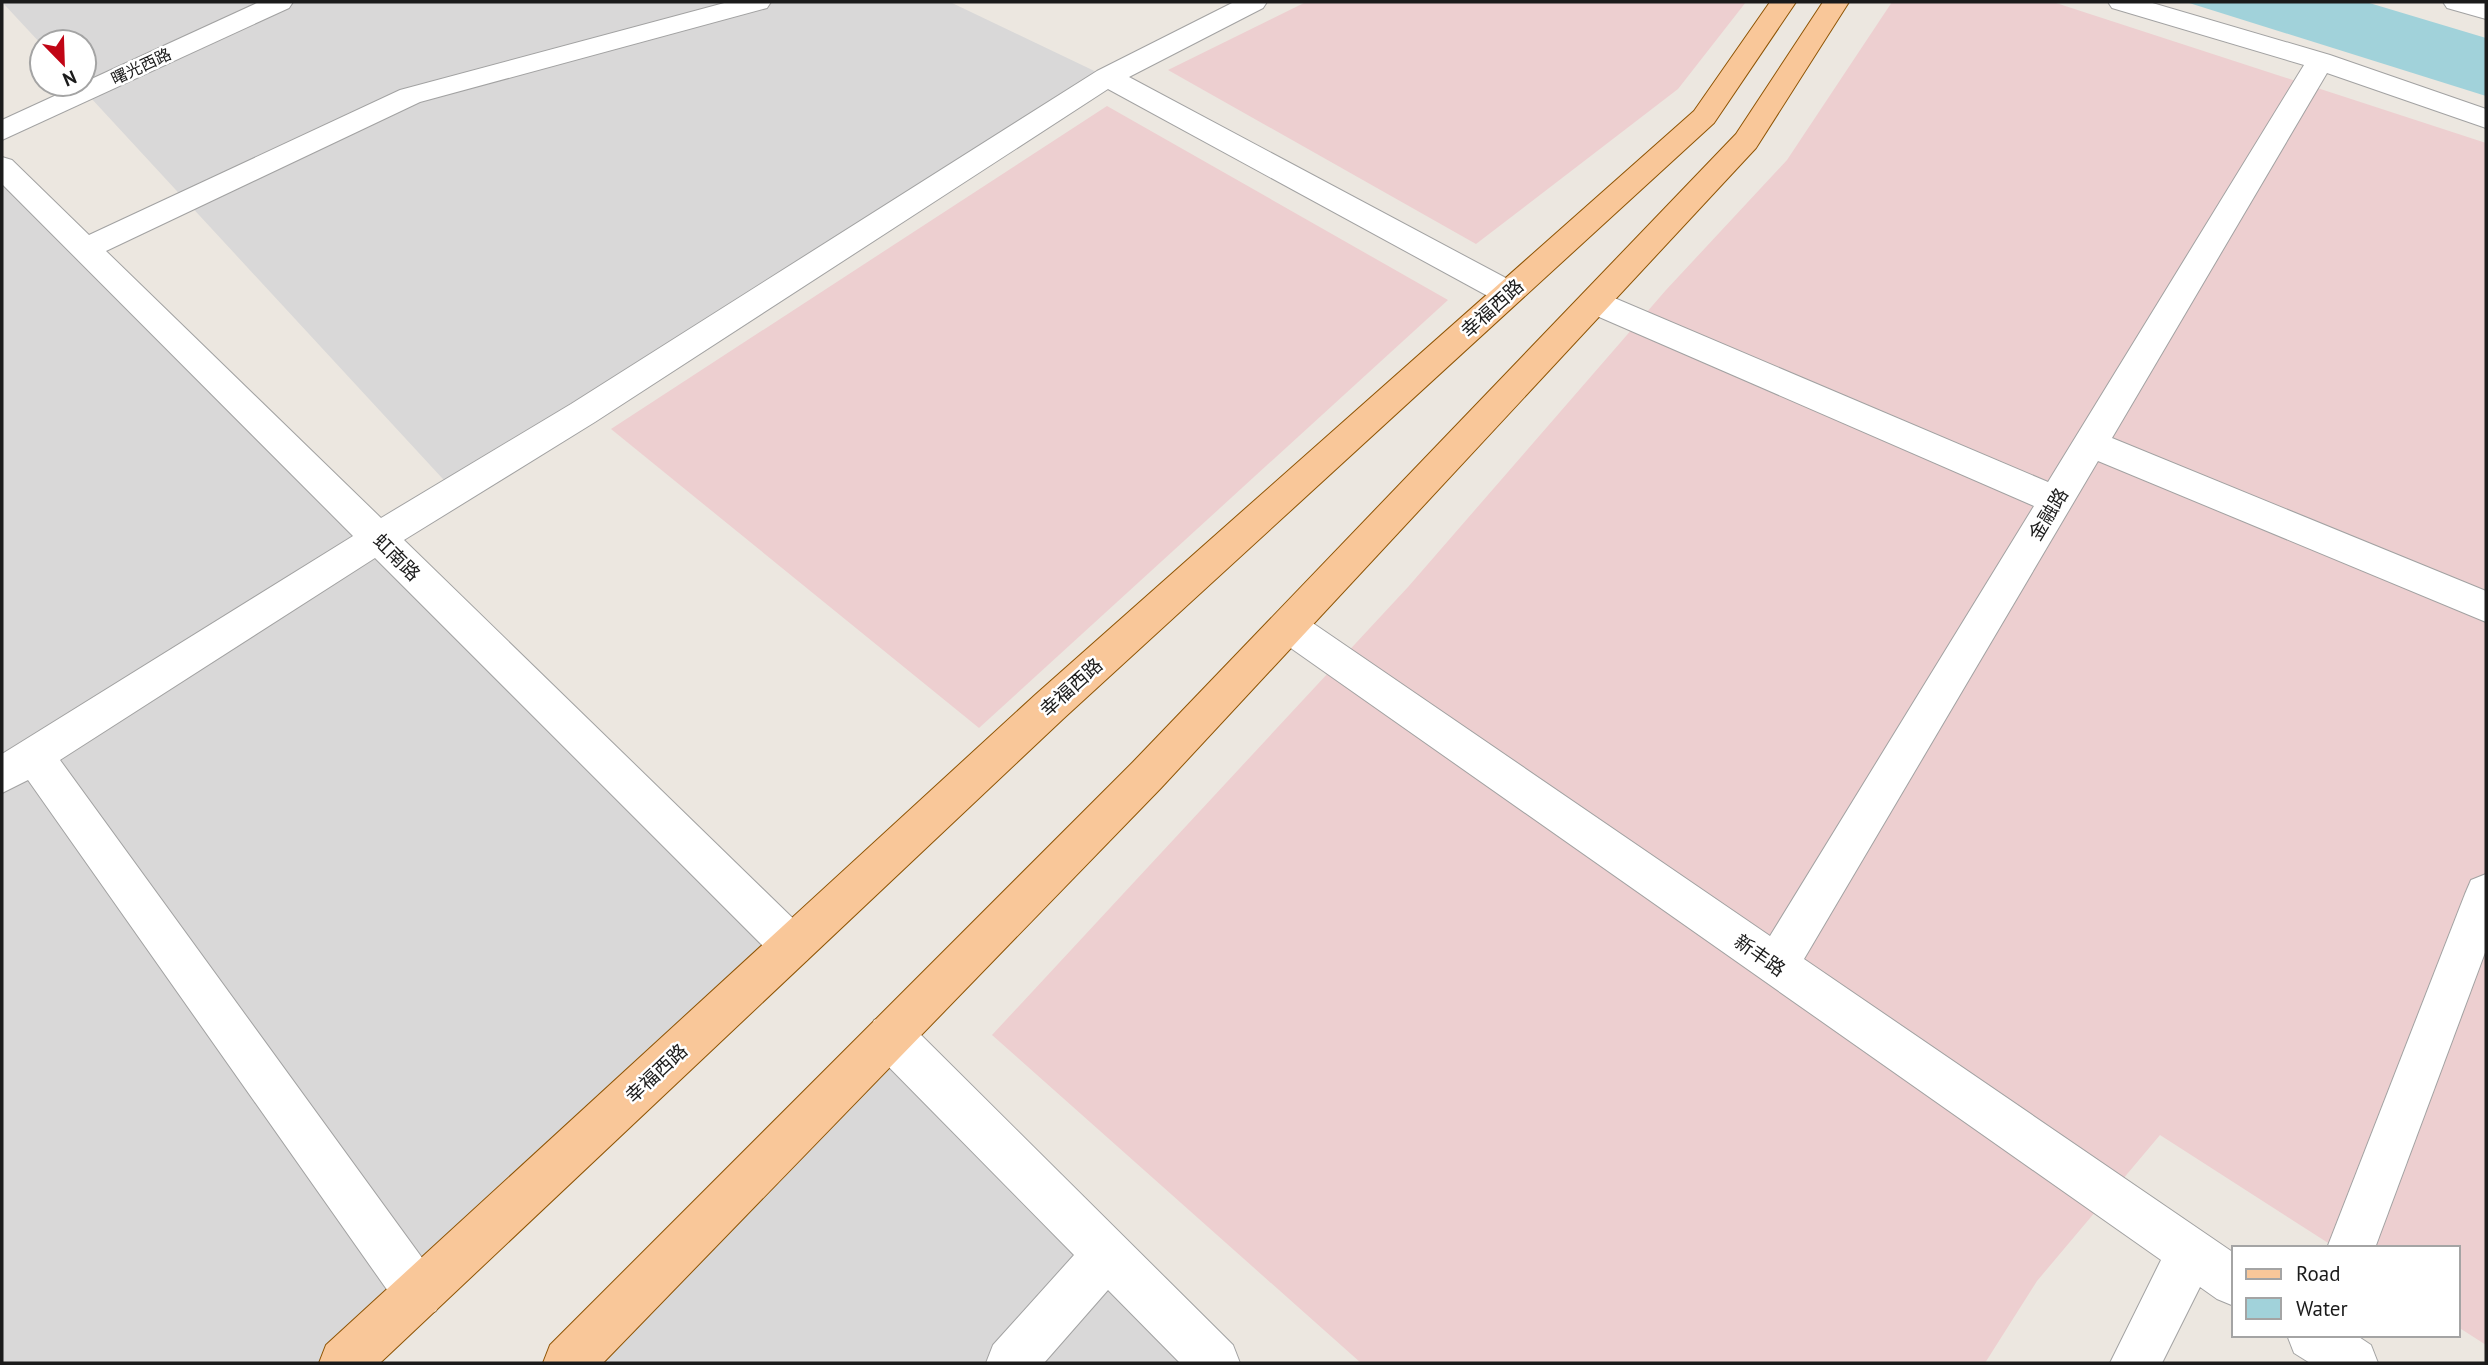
<svg xmlns="http://www.w3.org/2000/svg" width="2488" height="1365" font-family="'PT Sans','Noto Sans SC',sans-serif">
	<style>
		.residential { fill: #d9d8d8 }
		.commercial { fill: #edcfd0 }
		.water { fill: #a1d2da }
		.lines { fill: none; stroke-linecap: round; stroke-linejoin: round }
		.minor-casing { stroke: #a2a2a2; stroke-width: 2 }
		.major-casing { stroke: #8e5404; stroke-width: 2 }
		.minor { fill: #fff; fill-rule: evenodd }
		.major { fill: #f9c799; fill-rule: evenodd }
		.labels { text-anchor: middle; dominant-baseline: central; stroke-width: 5; stroke-linejoin: round; paint-order: stroke }
		.far-street-label { font-size: 16px; fill: #1b1b1b; stroke: #fff }
		.street-label { font-size: 19px; fill: #1b1b1b; stroke: #fff }
	</style>
	<rect width="100%" height="100%" fill="#ece7e0"/>
	<g class="residential">
		<path d="M2,2H950L1107,77L454,491L78,84H84V42H42V45Z"/>
		<path d="M2,168L792,946L344,1363H2Z"/>
		<path d="M890,1036L1215,1363H568Z"/>
	</g>
	<g class="commercial">
		<path d="M1306,2H1746L1678,89L1476,244L1168,70Z"/>
		<path d="M1892,2H2053L2486,143V1345L2458,1327V1248H2336L2160,1135L2037,1281L1985,1363H1361L992,1035L1408,587L1666,290L1787,160Z"/>
		<path d="M1107,106L1448,300L979,728L611,429Z"/>
	</g>
	<path class="water" d="M2186,2H2366L2486,38V96Z"/>
	<g class="lines">
		<g class="minor-casing">
			<g id="minor">
				<path d="M259,2H293L289,8L2,140V120Z"/>
				<path d="M728,2H771L767,8L420,102L106,251L381,518L571,404L1097,71L1234,2H1267L1263,8L1129,77L1519,285L1524,293L1519,301L1508,304L1497,301L1108,89L595,422L404,540L807,932L814,946L807,960L792,966L777,960L375,558L60,760L436,1277L444,1294L436,1311L419,1319L402,1311L28,780L2,793V754L353,536L2,184V157L12,160L89,235L400,90Z"/>
				<path d="M2108,2H2149L2330,55L2486,109V128L2327,73L2112,438L2486,591V622L2098,461L1804,959L2234,1253V1306L2217,1299L2200,1287L2162,1363H2110L2161,1260L1275,637L1269,626L1275,615L1288,610L1301,615L1770,936L2034,506L1583,310L1578,302L1583,294L1594,291L1605,294L2048,482L2304,65L2112,8Z"/>
				<path d="M2443,2L2486,3V19L2447,8Z"/>
				<path d="M2486,874V950L2375,1248H2327L2465,894L2471,880Z"/>
				<path d="M890,1014L906,1020L1233,1345L1240,1363H1180L1108,1290L1044,1363H986L993,1345L1074,1255L874,1052L868,1036L874,1020Z"/>
				<path d="M2287,1335H2356L2371,1345L2378,1363H2310L2294,1353Z"/>
			</g>
		</g>
		<g class="major-casing">
			<g id="major">
				<path d="M1770,2H1796L1714,123L1063,719L380,1363H319L326,1345L1035,695L1694,111Z"/>
				<path d="M1823,2H1849L1756,148L1161,788L603,1363H543L550,1345L1133,762L1736,134Z"/>
			</g>
		</g>
		<use href="#minor" class="minor"/>
		<use href="#major" class="major"/>
	</g>
	<g class="labels">
		<g class="far-street-label">
			<text transform="translate(141 66) rotate(-25)">曙光西路</text>
		</g>
		<g class="street-label">
			<text transform="translate(1492 308) rotate(-42)">幸福西路</text>
			<text transform="translate(2048 514) rotate(-59)">金融路</text>
			<text transform="translate(397 557) rotate(45)">虹南路</text>
			<text transform="translate(1071 687) rotate(-42)">幸福西路</text>
			<text transform="translate(1760 955) rotate(35)">新丰路</text>
			<text transform="translate(656 1073) rotate(-43)">幸福西路</text>
		</g>
	</g>
	<rect width="2488" height="1365" fill="none" stroke="#1b1b1b" stroke-width="7"/>
	<rect x="2232" y="1246" width="228" height="91" fill="#ffffff" stroke="#a4a4a4" stroke-width="2"/>
	<rect x="2246" y="1269" width="35" height="10" fill="#f9c799" stroke="#a4a4a4" stroke-width="2"/>
	<text x="2296" y="1281" font-size="21" fill="#1b1b1b">Road</text>
	<rect x="2246" y="1298" width="35" height="21" fill="#a1d2da" stroke="#a4a4a4" stroke-width="2"/>
	<text x="2296" y="1316" font-size="21" fill="#1b1b1b">Water</text>
	<g transform="translate(63 63) rotate(157)"><circle r="33" fill="#ffffff" stroke="#a4a4a4" stroke-width="2"/>
	<path d="M0-5L12 26L0 18L-12 26Z" fill="#c10515"/>
	<text y="-10" font-size="19" font-weight="bold" text-anchor="middle" fill="#1b1b1b">N</text>
	</g>
</svg>
